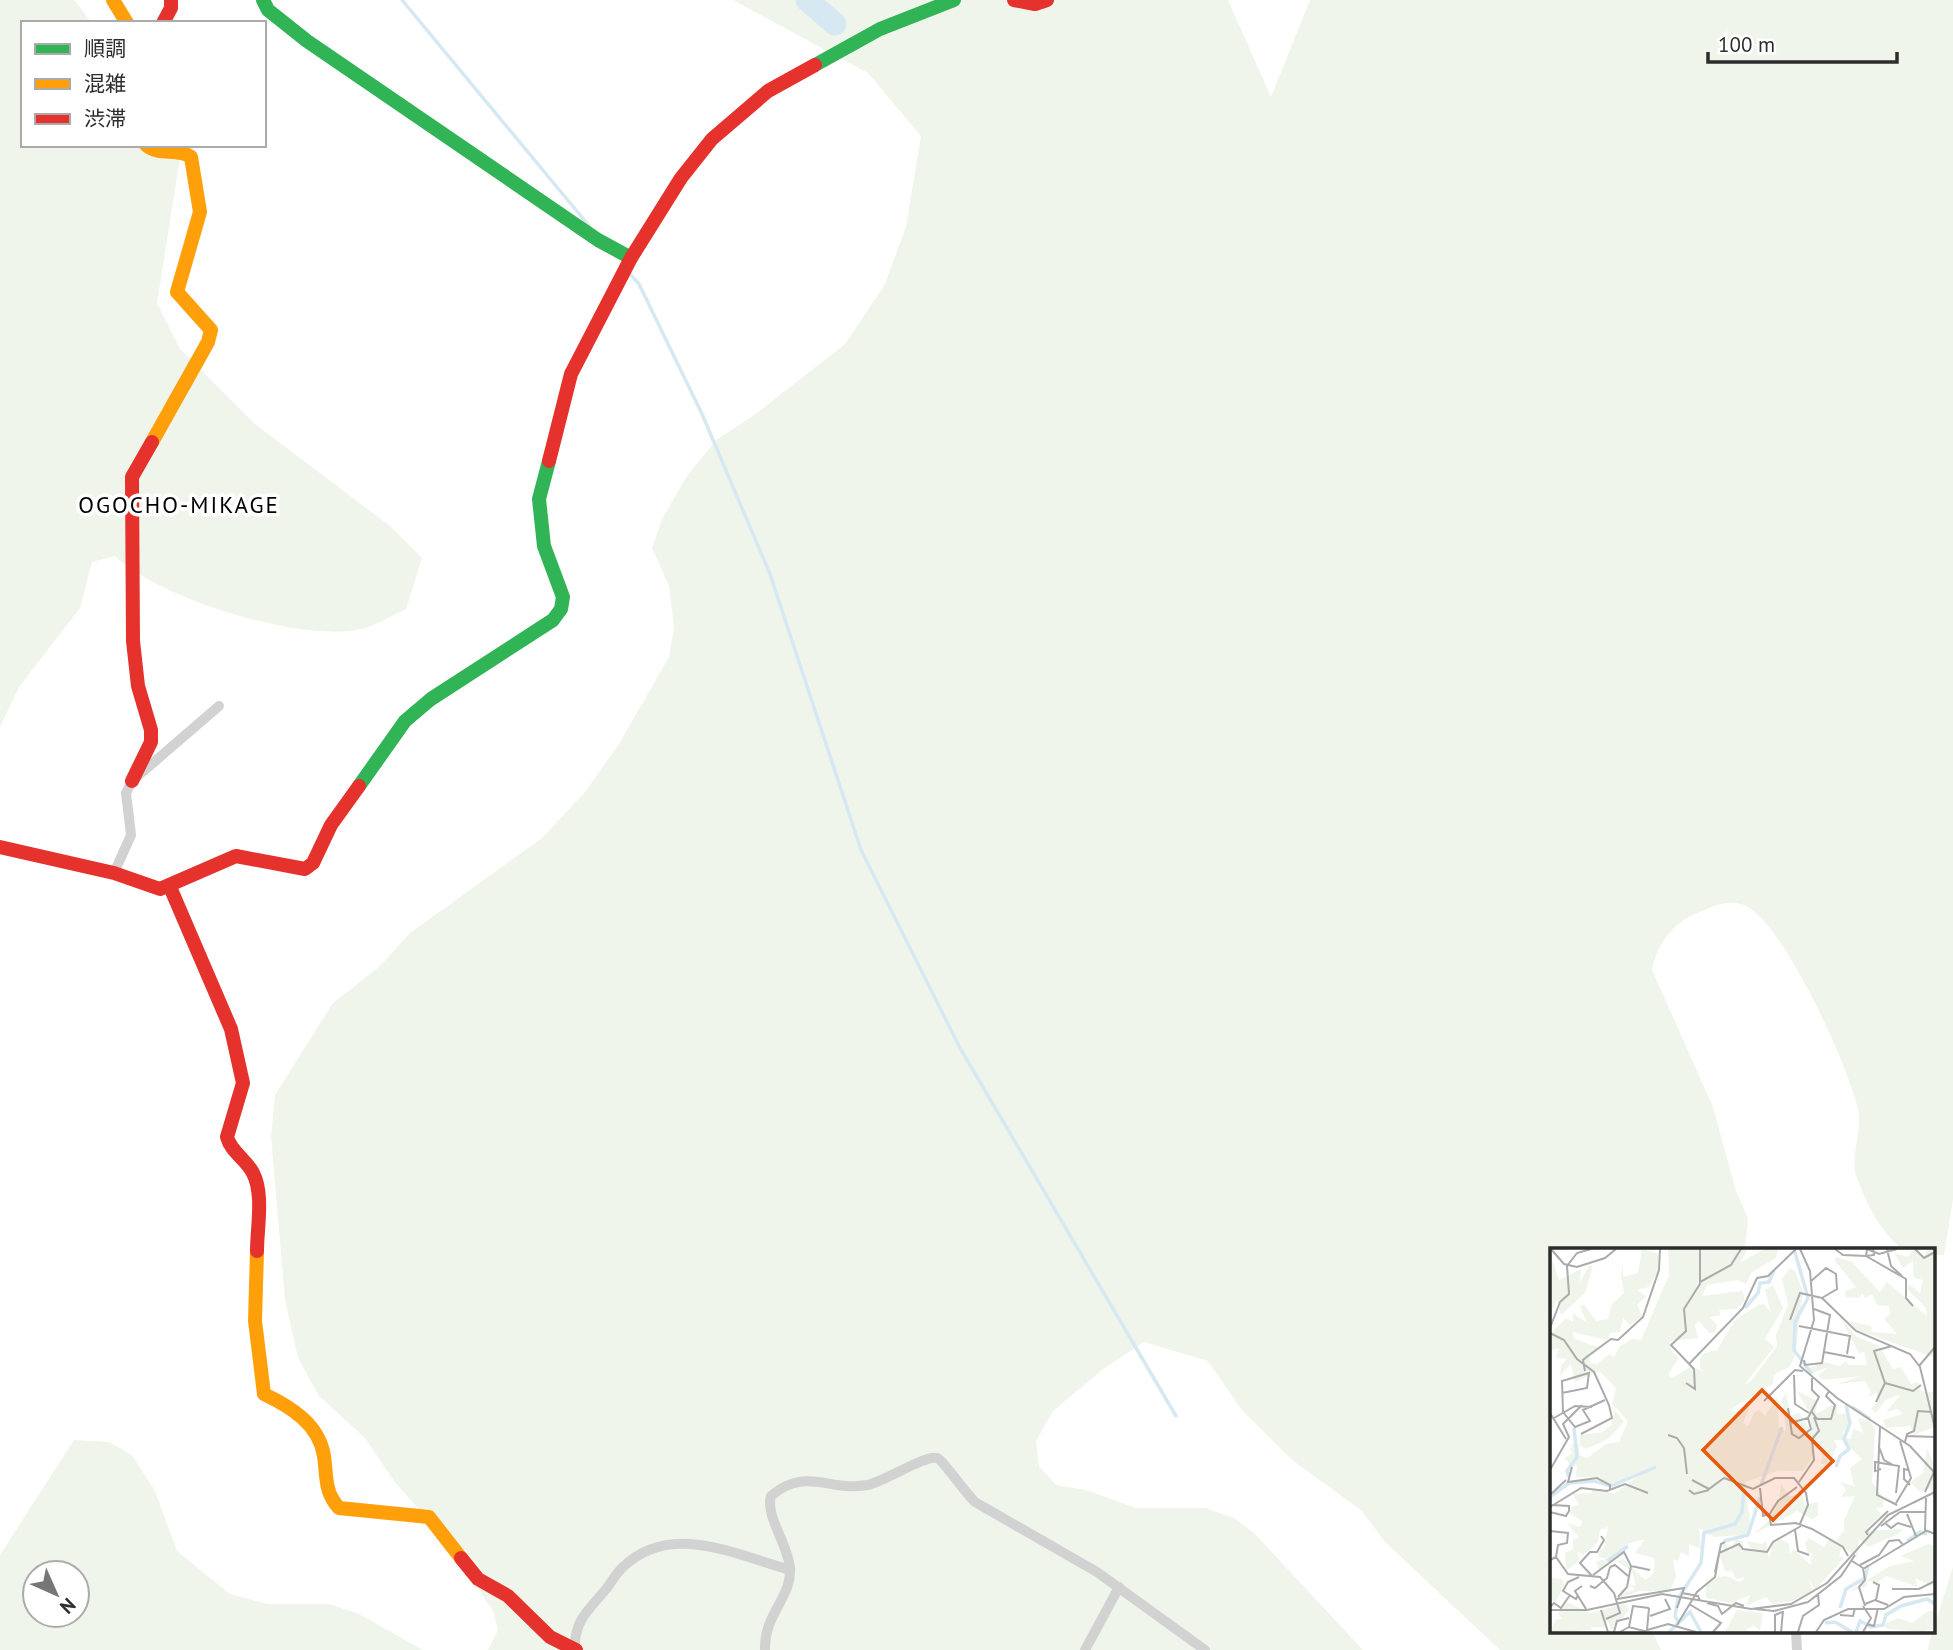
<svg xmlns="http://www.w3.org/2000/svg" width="1953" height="1650" font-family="'PT Sans','Noto Sans JP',sans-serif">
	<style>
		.green { fill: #f0f5eb; fill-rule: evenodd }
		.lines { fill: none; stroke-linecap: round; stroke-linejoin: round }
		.stream { stroke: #d6e8f2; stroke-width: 3.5 }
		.river { stroke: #d6e8f2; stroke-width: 23 }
		.street { stroke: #d2d2d2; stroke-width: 10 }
		.fast { stroke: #30b455; stroke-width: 14 }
		.slow { stroke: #ff9f0a; stroke-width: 14 }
		.jam { stroke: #e5322d; stroke-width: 14 }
		.labels { text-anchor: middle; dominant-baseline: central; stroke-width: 7; stroke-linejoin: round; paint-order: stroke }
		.quarter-label { font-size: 23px; letter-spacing: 2px; fill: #000; stroke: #fff }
		.inset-river { fill: none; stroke: #d6e8f2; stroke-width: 3.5 }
		.inset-road { fill: none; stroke: #ababab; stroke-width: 2 }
		.view { fill: #e8590c; fill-opacity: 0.15; stroke: #e8590c; stroke-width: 3.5 }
		.inset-edge { fill: none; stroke: #2d2d2d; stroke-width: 3.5 }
	</style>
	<rect width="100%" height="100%" fill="#fff"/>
	<g class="green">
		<path d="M0,0H74L92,23H23V145H182L157,303L180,349L255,424L390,526L422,558L406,609C392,615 377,625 362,629C302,643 159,599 115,556L92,562L80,608L19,687L0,727Z"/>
		<path d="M733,0H1228L1271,97L1310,0H1953V1199L1944,1255H1934V1249H1902C1880,1231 1867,1205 1857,1178C1849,1158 1863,1131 1858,1109C1848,1065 1787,933 1751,909C1731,895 1710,908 1691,916C1670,926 1656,948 1652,970L1713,1107L1736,1191L1748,1218L1745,1249H1552V1631H1652L1661,1650H1500L1385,1542L1362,1511L1292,1460L1241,1409L1208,1361L1144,1342L1102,1370L1053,1411L1036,1441L1039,1466L1056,1485L1086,1490L1136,1508H1205L1234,1518L1254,1533L1363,1650H488L498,1630L493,1611L445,1539L394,1481L365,1438L319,1396L298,1358L285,1300L271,1136L275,1095L333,1003L379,967L410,933L542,838L585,792L619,744L669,657L674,628L669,586L652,548L663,517L687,476L716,440L753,416L845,344L884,286L906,227L921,136L868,73Z"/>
		<path d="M74,1440L109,1442L132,1455L155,1491L177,1551L230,1594L267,1604H329L359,1614L423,1650H0V1555ZM35,1573H77V1615H35Z"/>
		<path d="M1953,1567V1650H1928L1929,1643Z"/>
	</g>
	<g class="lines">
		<g class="stream">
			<path d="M402,0L590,227"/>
			<path d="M629,273L639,284L702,414L770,574L861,850L960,1048L1176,1416"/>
		</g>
		<path class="river" d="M807,0L835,24"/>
		<g class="street">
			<path d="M114,873L131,835L126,793L132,781L219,706"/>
			<path d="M1796,1631L1797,1650"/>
			<path d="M575,1648C574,1620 590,1609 606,1589C612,1582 616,1573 623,1567C671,1521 736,1555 790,1570"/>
			<path d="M765,1650C764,1613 792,1598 790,1568C788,1544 765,1516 771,1496C806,1466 829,1492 867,1485C886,1481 924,1455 937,1458C942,1459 967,1495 975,1502L1097,1572L1205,1650"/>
			<path d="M1085,1650L1119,1587"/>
		</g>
		<g class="fast">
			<path d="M263,0L268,10L307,41L598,240L631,258"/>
			<path d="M815,65L880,29L954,0"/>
			<path d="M359,786L405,721L431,699L553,620L561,609L563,597L544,546L539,499L549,461"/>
		</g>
		<g class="slow">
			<path d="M113,0L127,23"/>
			<path d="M146,145C160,157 177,147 191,157L200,212L177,292L211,330L208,342L152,442"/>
			<path d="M257,1251L255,1321L264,1394C291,1407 319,1424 324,1456C327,1476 324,1492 339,1508L429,1517L461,1558"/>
		</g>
		<g class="jam">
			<path d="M1014,0L1035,4L1047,0"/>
			<path d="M163,23L171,8V0"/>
			<path d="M549,461L571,374L631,258L681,178L712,139L768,91L815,65"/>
			<path d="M132,781L151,742V730L138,686L133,641L132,477L152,442"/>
			<path d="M0,847L114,873L160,889L236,856L305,869L313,863L331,825L359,786"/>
			<path d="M170,887L231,1029L243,1083L227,1137C231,1152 246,1159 253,1173C264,1194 257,1228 257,1251"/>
			<path d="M461,1558L478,1579L508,1596L550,1637L576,1650"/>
		</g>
	</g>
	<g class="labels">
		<g class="quarter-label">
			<text x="179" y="504">OGOCHO-MIKAGE</text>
		</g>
	</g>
	<g transform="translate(1550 1248)">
		<rect width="385" height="385" fill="#fff"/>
		<path d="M92,1L108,6L110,20L99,39L87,42L96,48L87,57L92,68L80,77L73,70L70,84L60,85L57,92L22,84L25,91L48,99L40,108V115L47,116L59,106L64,110L69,99L82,91L91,92L119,27L118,1H198L190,15L214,1H228L226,10L201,25L196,36L188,32L157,37L152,48L193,43L195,53L186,61L169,62L171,67L160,69L167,77L165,85H159L149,73L145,77L148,90L120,93L122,104L129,110L118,126L122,130L141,119L155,124L150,121V111L154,105L167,102L185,72L208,57L214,56L221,65L215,42L223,37L233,60L215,91L224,99L194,137L201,133L227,98L226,87L238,57L232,31L240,20L245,23L253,43L245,109L239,119L224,127L223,136L181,161L184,164L200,158L193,175L198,178L204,165L209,162L215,168L227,149L229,180L236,183L232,152L236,145L241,167L249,165L261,183L260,166L247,143L267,153L266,166L282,157H287V166H298L300,173L293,185L296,190L300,191L304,181L313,185L308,170L321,174L325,181L322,234L334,251L333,259L326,260L331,267L315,283L352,281L350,285L318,299L309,291L307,310L286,293L294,282V272L305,248L291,249L296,242L290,234L304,238L300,220L312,211L292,192H284L287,198L280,216H271L272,206L264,195L261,212L253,223H228L195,234L201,280L195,287L164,289L149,280L151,301L139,296V308L131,304L128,313L123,311L126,329L120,343H89L70,350L72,345L85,342L79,336L85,338V334L82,323L66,313L73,311L95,332L103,326L105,315L103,310L85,305L94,292H90L77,296L49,322L46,313L57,311L49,309V303L54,300L58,279L50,282L48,294L38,303L33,307L27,303L30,312L16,323L15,305L23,301V291L29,290L17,275L30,279L33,274L20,265L21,259L29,257L23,246L41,245L43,240L64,246L87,229L60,237L48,229H26L27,217L22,219L15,210L23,204L11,199L20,202L23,196H30V187L52,184L61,177L65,162L74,174L58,191L36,201L29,197V207L37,210L56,196L69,194L78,173L62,156L66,140L49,123L25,134L21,116L10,128L11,118L17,111L6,110L9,100L2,102L0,127V86L16,70L23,74V65L37,75L30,59L34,56L46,73L58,71L62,56L74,45L71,27L73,17V29L88,25ZM364,1L375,8L377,1H385L383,109L307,82L298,73L321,78L322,84L347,86L334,71L340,66L339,58L327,57L322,46L315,50L312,45L309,50L296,49L295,43L306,39L285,13L286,9L302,14L330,44L337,34L377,68L376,60L357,41L359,36L370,45L373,32L364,30L363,13L353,20L344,5L358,9ZM0,5L9,32L31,21L30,34L39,18H43L35,45L11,67L7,52L0,66ZM290,70L307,89L329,98L343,121L351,119L361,136L368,134L372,144H383L385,183L382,180L364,187L360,178L336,180L333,172L352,166L348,161L336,164L351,146L336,152L326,165L321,161L327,154V144L318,150L321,144L315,133L287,136L311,128L273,132L268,128L278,119L263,125L257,121L275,114L289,118L297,113L298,117H317L314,104L309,105ZM377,200L385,218V256L380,240L370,244L360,234L373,225ZM231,236L240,248L252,246L255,257L268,254V268L262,271L247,263L204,286L220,271L229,253ZM226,285L216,294L219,311L223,295L231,291L239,296L240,306L244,301L261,317L262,305L258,306L255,295L259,290L274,299L279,291L292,299L289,308L294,310L265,342L258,330L263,342L243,353L222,356L216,349L196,358L200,347L181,355L156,350V338L163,330L176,328L190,334L195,329L186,331L182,323H175L169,306L175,302L172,297L175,295L180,304L185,291L193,294V303L202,301L196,293L213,296ZM378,296L385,297V339L365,330L368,339L336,328L328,334L317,333V338L298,344L340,318L364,313L350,308ZM0,330L12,331L14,337L6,354L0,352ZM17,354L40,365L73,356L80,361L62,383L57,372L54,379H41L42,382L0,384L6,371H13L8,366ZM187,362L213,365L210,382L204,378L195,382L205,384H175ZM378,363H385V380L373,384L338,381L333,377L348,370L362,375Z" fill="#f0f5eb"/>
		<path class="inset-river" d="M244,1L258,50L245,74L244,102L262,126M195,60L208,45L210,35L219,34L224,22M302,159L320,171M286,219L290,208L299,201L294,191L300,175L296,157M19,229L17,223L27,209L24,180M211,237L232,179M0,249L19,235L44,233L61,238L106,219M174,293L198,287L210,249M357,293L370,284L377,286M58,313L78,298M290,360L296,341L315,330L318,317M129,375L125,368L128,351L151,315L154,285L185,276L192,264L194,241M275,375L285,374L302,384M119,384L140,364L151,384M306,384L310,373L321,379L333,377L336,367L351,358L377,351L385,356"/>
		<path class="inset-road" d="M1,1L14,16L27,19L55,10L66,1M250,1L260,23L264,72L250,118L287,150L360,198L384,224L375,244M285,1L293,7L316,8L324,7L323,1M337,1L341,18L352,28M365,1L374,10L385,4M316,8L356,31V50L363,58M316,8L317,1L329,6L347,1M150,34L181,17L191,1M260,34L276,20L286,26L287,41L272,50M240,72L250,45L272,50L306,83L360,106L370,119L385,180M249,78L300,88L297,106M0,80L10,54L19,46L17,18L27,5L41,1M0,85L14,92L27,111L44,124L59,157L62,170L31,186M274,104L305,110M254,112L255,117L272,115L280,67L264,61M139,116L193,60L207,30L218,28L246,1M369,118L385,99M35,123L33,112L38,108L61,91L68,92L93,69L109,22L110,1M244,127L245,156L259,165M136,135L145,141L144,121L121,97L136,83L134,61L150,36V1M335,135L324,103L342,98M12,145L37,140L39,125L12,133L13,164L25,179L40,173L33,162L55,152M214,153L245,122L253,123M326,154L335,135L363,143L371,137M238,160L242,186L249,190L261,181L258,170M262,164L267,171H281L285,157L276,148L279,143M0,165L16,191M4,170L25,158L42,159M240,175L258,170L269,149L262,142V130M330,179L327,247L347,257M118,187L127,190L134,200L137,226M357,188L385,189M262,191L269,183L264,169M355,194L357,186L364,183L368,163L382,164M329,199L334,212L343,217M22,219L18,234L47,230L60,237V242M331,221L325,223V214L349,218L346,245M0,222L19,189L13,176L32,157M358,222L354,221V231L360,237M142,232L159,241L174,230L203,241L225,230H244L256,245L258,257L250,276M249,234L264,212L262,192M210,240L213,268L219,266L221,277L246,275L262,281L293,299L298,308M139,242L144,246L159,242M0,247L16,232M376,250L375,282L385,286M346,255L361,230L350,193M0,259L31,240L57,243L75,236L98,245M0,264L16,268L19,263V258L2,257M350,264H376M357,266L366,288M219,267L228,253L247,239M335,275L341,280L348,275L361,279M331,278L350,264M245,282L248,303L259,307M0,283L18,285L17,295L8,297L6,309L0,312M318,287L316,284L338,263M169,305L189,296L193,301L217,304L223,294L251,278M6,309L18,326L50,329L64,345L70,365L56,371M302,313L313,320L315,332L309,339L315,358M310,317L329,307L339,293L349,292L353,297M60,319L65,317L78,328M313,321L376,283M165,324L171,296L175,294M43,327L74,304L81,318M42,328L30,315L40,304H47L54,292L51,288M323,334L329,337L326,352M32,338L25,343L36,361M40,338L45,340L57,330L60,319M342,341H369L385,333M132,345L148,348L150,353M28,347L26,351L13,343L18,334L29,329M68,349L77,339L81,318L100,322M67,351L134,340L127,360M157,355L168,358L172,366L186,355L194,358M139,356L171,375L163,384M315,356L325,352L338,357M313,358L321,370L313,384M0,359L4,355L11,360L20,347M205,361L224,363L258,354L291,328L305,307M0,362H37L112,346L201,361L241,356L277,335L338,267L385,244M51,362L58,384M290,367L303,368L305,360M100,368L120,361L115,351M317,376L324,378L328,360M127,377L147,344L165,329L169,306M79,379L83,358L99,360M97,382L99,360M64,384L67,373L79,370M70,384L79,379L94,383L118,376L146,384M225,384V367L232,364M231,384L233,363M248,384L253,368L269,357L268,346M266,384L274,372L298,361H334L354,349L385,346"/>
		<path class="view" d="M212,142L283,213L223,272L153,202Z"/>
		<rect width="385" height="385" class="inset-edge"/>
	</g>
	<rect x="21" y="21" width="245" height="126" fill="#ffffff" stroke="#ababab" stroke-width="2"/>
	<rect x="35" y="44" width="35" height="10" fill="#30b455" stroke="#ababab" stroke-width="2"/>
	<text x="84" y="56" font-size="21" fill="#2d2d2d">順調</text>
	<rect x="35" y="79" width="35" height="10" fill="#ff9f0a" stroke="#ababab" stroke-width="2"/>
	<text x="84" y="91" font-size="21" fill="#2d2d2d">混雑</text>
	<rect x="35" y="114" width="35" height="10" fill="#e5322d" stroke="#ababab" stroke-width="2"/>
	<text x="84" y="126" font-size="21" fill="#2d2d2d">渋滞</text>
	<g transform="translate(56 1594) rotate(135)"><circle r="33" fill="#ffffff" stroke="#ababab" stroke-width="2"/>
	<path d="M0-5L12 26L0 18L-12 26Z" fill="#767676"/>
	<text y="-10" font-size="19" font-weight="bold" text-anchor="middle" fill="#2d2d2d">N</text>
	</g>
	<path d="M1708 52v10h189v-10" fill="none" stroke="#2d2d2d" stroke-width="3.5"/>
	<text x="1718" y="52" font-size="21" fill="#2d2d2d" stroke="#ffffff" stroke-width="5" paint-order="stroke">100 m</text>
</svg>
